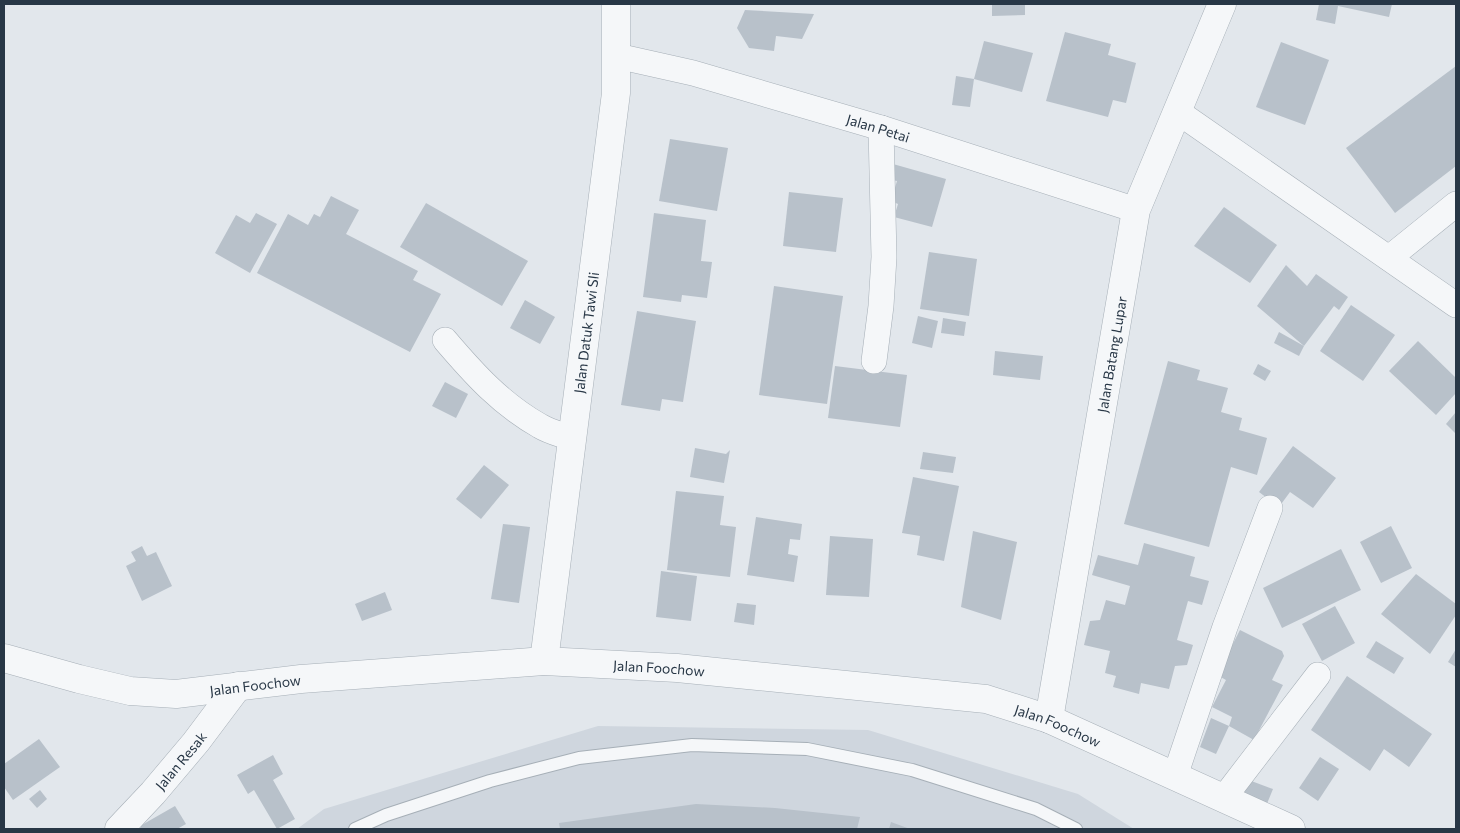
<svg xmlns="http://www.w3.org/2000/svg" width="1460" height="833" font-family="Commissioner,sans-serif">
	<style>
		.built { fill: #cfd6de }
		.building { fill: #b8c1ca }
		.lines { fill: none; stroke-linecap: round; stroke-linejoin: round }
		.service-casing { stroke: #a6afb7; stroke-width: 14 }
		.minor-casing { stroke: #a6afb7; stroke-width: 26 }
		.tertiary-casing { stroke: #a6afb7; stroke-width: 29 }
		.service { stroke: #f5f7f9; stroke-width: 12 }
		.minor { stroke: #f5f7f9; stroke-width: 25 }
		.tertiary { stroke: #f5f7f9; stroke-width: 28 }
		.labels { text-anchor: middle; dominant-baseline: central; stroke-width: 5; stroke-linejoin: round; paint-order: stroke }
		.street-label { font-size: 14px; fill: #283746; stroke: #f2f5f9 }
	</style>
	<rect width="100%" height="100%" fill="#e2e7ec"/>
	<path class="built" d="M598,726L868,730L1078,794L1134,829H297L324,809Z"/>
	<g class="building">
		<path d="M992,4H1025V15L992,16Z"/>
		<path d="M1319,4L1336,5V4H1392L1389,17L1338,6L1335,24L1316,20Z"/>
		<path d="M745,10L814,14L802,39L776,36L774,51L749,48L737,28Z"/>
		<path d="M1065,32L1111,44L1108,55L1136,63L1126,103L1113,100L1108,117L1046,101Z"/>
		<path d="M984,41L1033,53L1022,92L974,79Z"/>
		<path d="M1281,42L1329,60L1305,125L1256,107Z"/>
		<path d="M1456,66V166L1395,213L1346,148Z"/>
		<path d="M956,76L974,79L970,107L952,105Z"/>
		<path d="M670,139L728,148L717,211L659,201Z"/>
		<path d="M893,164L946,179L932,227L894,217L898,204L891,201L897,181L888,179Z"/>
		<path d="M789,192L843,198L836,252L783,246Z"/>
		<path d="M331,196L359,210L346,234L418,271L413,280L441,294L410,352L257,273L288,214L308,225L314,214L320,217Z"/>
		<path d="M426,203L528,261L502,306L400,247Z"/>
		<path d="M1224,207L1277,245L1250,283L1194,246Z"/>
		<path d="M256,213L277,224L250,273L215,253L236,215L250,223Z"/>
		<path d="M654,213L706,220L701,261L712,262L707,298L682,295L681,302L643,297Z"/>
		<path d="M929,252L977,259L969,316L920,309Z"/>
		<path d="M1286,265L1307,286L1316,274L1348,297L1339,310L1334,306L1304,346L1257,306Z"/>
		<path d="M774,286L843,296L827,404L759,395Z"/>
		<path d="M525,300L555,317L540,344L510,328Z"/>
		<path d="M1351,305L1395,335L1363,381L1320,351Z"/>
		<path d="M637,311L696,321L683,402L662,399L660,411L621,405Z"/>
		<path d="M918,316L938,321L932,348L912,343Z"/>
		<path d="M943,318L966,322L964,336L941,333Z"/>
		<path d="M1279,332L1304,346L1299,356L1274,343Z"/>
		<path d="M1418,341L1456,378V393L1436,415L1389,371Z"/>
		<path d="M995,351L1043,356L1040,380L993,375Z"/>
		<path d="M1168,361L1200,370L1197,380L1228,388L1221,412L1242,418L1239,430L1267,438L1257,475L1231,467L1209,547L1124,524Z"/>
		<path d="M1258,364L1271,371L1265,381L1253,374Z"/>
		<path d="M835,366L907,375L900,427L828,418Z"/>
		<path d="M445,382L468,394L456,418L432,406Z"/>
		<path d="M1456,412V434L1446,424Z"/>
		<path d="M1293,446L1336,478L1313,508L1290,492L1279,507L1259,492Z"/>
		<path d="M695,448L726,454L730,450L724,483L690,477Z"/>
		<path d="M923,452L956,457L953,473L920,469Z"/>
		<path d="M484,465L509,485L481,519L456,499Z"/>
		<path d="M913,477L959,486L944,561L917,555L920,536L902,533Z"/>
		<path d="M676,491L724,496L720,525L736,527L730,577L667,570Z"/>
		<path d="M756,517L802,524L800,540L790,539L788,554L798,556L794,582L747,575Z"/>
		<path d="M503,524L530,527L519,603L491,599Z"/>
		<path d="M1391,526L1412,568L1381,583L1360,542Z"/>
		<path d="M973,531L1017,542L1001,620L961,607Z"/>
		<path d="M830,536L873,539L869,597L826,595Z"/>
		<path d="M1144,543L1195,557L1190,576L1209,581L1202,605L1188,601L1177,640L1193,645L1187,665L1175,666L1169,689L1141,683L1139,694L1113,687L1116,676L1105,673L1110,651L1084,645L1090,621L1100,620L1106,600L1125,605L1130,586L1092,575L1098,555L1138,565Z"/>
		<path d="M142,546L147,556L156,552L172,586L142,601L126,566L136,561L131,552Z"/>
		<path d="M1341,549L1361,590L1282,628L1263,588Z"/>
		<path d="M661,571L697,576L691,621L656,617Z"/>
		<path d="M1416,574L1456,604V615L1430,654L1381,614Z"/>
		<path d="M385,592L392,610L362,621L355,604Z"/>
		<path d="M737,603L756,605L754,625L734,622Z"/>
		<path d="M1335,606L1355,643L1322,661L1302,624Z"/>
		<path d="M1240,630L1282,651L1284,656L1272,680L1283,685L1254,740L1229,726L1232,717L1212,707L1226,680L1217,675Z"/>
		<path d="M1376,641L1404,658L1394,674L1366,657Z"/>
		<path d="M1456,649V667L1448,662Z"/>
		<path d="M1347,676L1432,734L1409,767L1384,749L1370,771L1311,730Z"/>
		<path d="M1211,718L1229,726L1216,754L1200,747Z"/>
		<path d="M39,739L60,767L13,800L4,787V764Z"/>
		<path d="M273,755L283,774L273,780L295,819L277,829L254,790L248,794L237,775Z"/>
		<path d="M1320,757L1339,769L1318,801L1299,788Z"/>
		<path d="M1246,779L1273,789L1266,806L1240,795Z"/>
		<path d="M40,790L47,799L37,808L29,799Z"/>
		<path d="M696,804L775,808L860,817L857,829H560L559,823Z"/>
		<path d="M175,806L186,824L177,829H141L140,826Z"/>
		<path d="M891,822L910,829H889Z"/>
	</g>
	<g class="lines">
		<g class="service-casing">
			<path id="service" d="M355,829L386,815L490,781L579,758L692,745L807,749L912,770L1036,809L1076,829"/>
		</g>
		<g class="minor-casing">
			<g id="minor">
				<path id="s1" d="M617,56L693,73L881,128L1136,210"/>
				<path d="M1178,112L1456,305"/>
				<path d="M1389,258L1456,204"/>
				<path d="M445,340C474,374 501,404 540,426C550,432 563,435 573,439"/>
				<path d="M874,361L881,306L884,257L881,128"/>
				<path d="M1175,776L1225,627L1270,508"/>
				<path d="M1223,799L1318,675"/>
			</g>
		</g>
		<g class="tertiary-casing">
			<g id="tertiary">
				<path id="s2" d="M4,658L79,679L130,691L176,694L301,679L544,661L677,668L986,699L1049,719L1291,829"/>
				<path id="s3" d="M544,661L616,93V4"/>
				<path id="s4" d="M1049,719L1136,210L1222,4"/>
				<path id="s5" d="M119,829L153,793L196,742L238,686"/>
			</g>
		</g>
		<use href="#service" class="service"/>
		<use href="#minor" class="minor"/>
		<use href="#tertiary" class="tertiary"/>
	</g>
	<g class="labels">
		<g class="street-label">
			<text stroke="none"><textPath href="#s1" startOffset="271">Jalan Petai</textPath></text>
			<text stroke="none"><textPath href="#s3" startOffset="331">Jalan Datuk Tawi Sli</textPath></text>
			<text stroke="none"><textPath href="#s4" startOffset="370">Jalan Batang Lupar</textPath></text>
			<text stroke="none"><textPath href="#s2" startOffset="661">Jalan Foochow</textPath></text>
			<text stroke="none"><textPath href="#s2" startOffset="256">Jalan Foochow</textPath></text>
			<text stroke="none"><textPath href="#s2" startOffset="1066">Jalan Foochow</textPath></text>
			<text stroke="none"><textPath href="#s5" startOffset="92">Jalan Resak</textPath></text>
		</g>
	</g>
	<rect width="1460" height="833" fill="none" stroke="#283746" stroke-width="10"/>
</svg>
